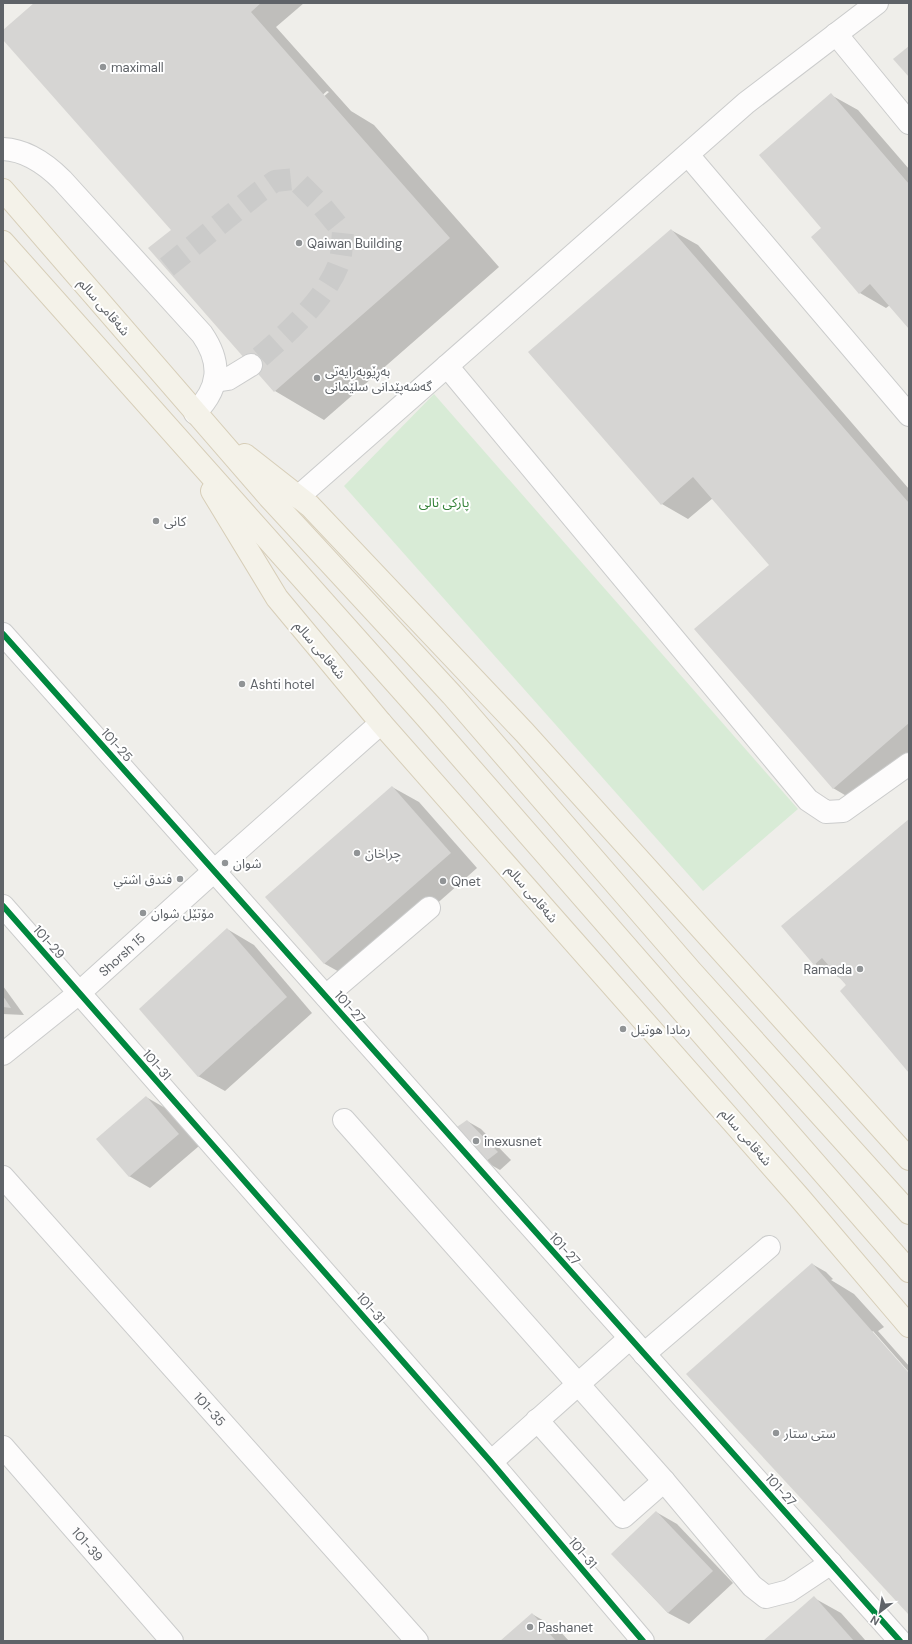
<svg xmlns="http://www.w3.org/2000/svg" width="912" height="1644" font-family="'DM Sans','Noto Sans Arabic',sans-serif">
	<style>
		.green { fill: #d8ebd6 }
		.shadow { fill: #0003; fill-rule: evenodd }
		.building { fill: #d6d5d3 }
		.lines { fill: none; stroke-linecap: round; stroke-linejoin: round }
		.minor-tunnel { stroke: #cbcbca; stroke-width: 22; stroke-dasharray: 22 11; stroke-linecap: butt }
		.minor-casing { stroke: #cbcccc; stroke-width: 24 }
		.major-casing { stroke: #d7ceb8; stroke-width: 24 }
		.minor { stroke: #fdfcfc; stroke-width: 22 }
		.major { stroke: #f4f2e9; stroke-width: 22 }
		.cycleway-casing { stroke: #fff; stroke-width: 8 }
		.cycleway { stroke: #00873e; stroke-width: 6 }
		.poi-dot { fill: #919496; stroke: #fff; stroke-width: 1.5 }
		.labels { text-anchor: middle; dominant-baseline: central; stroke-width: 4; stroke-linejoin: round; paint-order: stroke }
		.poi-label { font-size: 13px; fill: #5f6368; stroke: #fff; text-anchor: start }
		.street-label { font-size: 13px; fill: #5f6368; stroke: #fff }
		.park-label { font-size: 13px; fill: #348238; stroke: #fff }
	</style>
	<rect width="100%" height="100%" fill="#efeeea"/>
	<path class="green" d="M434,394L798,809L703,891L344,486Z"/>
	<g class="shadow">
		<path d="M35,3H304L276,27L351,111L374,125L499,267L324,420L275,391L173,230L3,38V32ZM327,91L329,92L179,224L177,223Z"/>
		<path d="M831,95L858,110L909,169V328L890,305L886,308L860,293L823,228Z"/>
		<path d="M671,230L698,245L909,489V761L860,804L833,788L770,565L713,498L688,519L662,504Z"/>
		<path d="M392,787L419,802L477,868L352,979L325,964L267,898Z"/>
		<path d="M909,821V1072L842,979L815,964Z"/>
		<path d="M227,929L254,945L312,1013L225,1091L198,1076Z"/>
		<path d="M3,986L24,1015L3,1014Z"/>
		<path d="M146,1097L167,1109L199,1146L150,1188L129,1176Z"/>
		<path d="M467,1121L481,1129L511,1160L500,1170L486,1162Z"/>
		<path d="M812,1264L826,1272L833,1279L831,1280L854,1294L884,1327L878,1331L909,1366V1372L873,1331L872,1332L909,1375V1613Z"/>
		<path d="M656,1512L677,1524L733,1583L689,1624L668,1613L612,1554Z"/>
		<path d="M814,1598L841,1613L866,1641H764Z"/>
		<path d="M532,1614L558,1629L569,1641H502Z"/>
	</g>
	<g class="building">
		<path d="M34,3H261L251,12L450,238L274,392L148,248L171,230L3,40V30Z"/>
		<path d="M909,46V77L893,59Z"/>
		<path d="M831,93L909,184V329L870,284L859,294L811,237L821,228L759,155Z"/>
		<path d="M671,229L909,503V723L833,789L694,629L769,565L693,477L661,505L528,352Z"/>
		<path d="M392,786L451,853L324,964L265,897Z"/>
		<path d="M909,819V1073L840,991L846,985L822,958L814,965L781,926Z"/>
		<path d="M227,928L287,997L198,1077L139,1009Z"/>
		<path d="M3,996L11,1008L3,1007Z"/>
		<path d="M146,1096L179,1134L129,1177L96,1139Z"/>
		<path d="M467,1120L498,1152L485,1162L454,1129Z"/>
		<path d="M812,1263L909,1373V1615L686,1374Z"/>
		<path d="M656,1511L713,1571L668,1613L611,1554Z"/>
		<path d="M814,1596L854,1641H763Z"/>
		<path d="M532,1613L556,1641H500Z"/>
	</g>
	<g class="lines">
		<path class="minor-tunnel" d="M167,267L258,193L275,181L295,179L321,205L343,232C342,241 342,251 340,260C328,299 281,339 251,365"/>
		<g class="minor-casing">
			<g id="minor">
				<path d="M836,34L909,123"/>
				<path d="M3,149C27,150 46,164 62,180L202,334C222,363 220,388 195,413"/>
				<path d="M688,155L909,415"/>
				<path d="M447,366L808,800L826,812L843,811L909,764"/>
				<path d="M215,381L228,379L251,365"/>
				<path d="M298,497L746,103L877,3"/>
				<path d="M3,634L900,1641"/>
				<path d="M3,906L491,1462L643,1641"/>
				<path d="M326,996L429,908"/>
				<path id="s1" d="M3,1054L79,993L214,871L381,723"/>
				<path d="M344,1120L664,1481L752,1586L766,1597L789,1591L831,1563"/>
				<path id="s2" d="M3,1177L417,1641"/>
				<path d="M644,1354L769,1247"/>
				<path d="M537,1420L623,1517L664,1481"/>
				<path id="s3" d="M3,1447L172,1641"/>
				<path d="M491,1462L630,1338"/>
			</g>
		</g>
		<g class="major-casing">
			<g id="major">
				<path d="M3,190L269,497L452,695L691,971L909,1213"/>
				<path d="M3,242L426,717L909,1271"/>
				<path d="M245,455L310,506L525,733L909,1159"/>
				<path d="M212,491L277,598L381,723L799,1197L909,1326"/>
			</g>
		</g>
		<use href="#minor" class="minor"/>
		<use href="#major" class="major"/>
		<g class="cycleway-casing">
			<g id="cycleway">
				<path d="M3,634L900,1641"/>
				<path d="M3,906L491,1462L643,1641"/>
			</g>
		</g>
		<use href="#cycleway" class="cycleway"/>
	</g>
	<g class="poi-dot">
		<circle cx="103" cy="67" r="4"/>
		<circle cx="299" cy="243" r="4"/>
		<circle cx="317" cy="378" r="4"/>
		<circle cx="156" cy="521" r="4"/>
		<circle cx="242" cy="684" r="4"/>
		<circle cx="357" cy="853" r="4"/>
		<circle cx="225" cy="863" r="4"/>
		<circle cx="180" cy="879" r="4"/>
		<circle cx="443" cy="881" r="4"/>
		<circle cx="143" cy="913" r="4"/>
		<circle cx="860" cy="969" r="4"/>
		<circle cx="623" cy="1029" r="4"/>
		<circle cx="476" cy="1141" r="4"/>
		<circle cx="776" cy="1433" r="4"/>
		<circle cx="530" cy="1627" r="4"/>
	</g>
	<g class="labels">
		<g class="poi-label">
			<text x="111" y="67">maximall</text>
			<text x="307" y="243">Qaiwan Building</text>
			<text x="325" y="371">بەڕێوبەرایەتی<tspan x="325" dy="15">گەشەپێدانی سلێمانی</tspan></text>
			<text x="164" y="521">کانی</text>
			<text x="250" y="684">Ashti hotel</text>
			<text x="365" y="853">چراخان</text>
			<text x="233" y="863">شوان</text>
			<text x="172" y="879" text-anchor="end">فندق اشتي</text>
			<text x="451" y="881">Qnet</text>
			<text x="151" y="913">مۆتێل شوان</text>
			<text x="852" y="969" text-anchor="end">Ramada</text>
			<text x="631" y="1029">رمادا هوتيل</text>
			<text x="484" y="1141">inexusnet</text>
			<text x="784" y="1433">ستی ستار</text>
			<text x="538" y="1627">Pashanet</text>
		</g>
		<g class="street-label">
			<text transform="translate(104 307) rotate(49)">شەقامی سالم</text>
			<text transform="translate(320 650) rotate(50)">شەقامی سالم</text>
			<text transform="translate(117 745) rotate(48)">101-25</text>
			<text transform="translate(532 894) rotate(49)">شەقامی سالم</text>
			<text transform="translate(49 942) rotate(48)">101-29</text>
			<text stroke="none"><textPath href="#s1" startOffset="155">Shorsh 15</textPath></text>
			<text transform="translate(350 1007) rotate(48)">101-27</text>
			<text transform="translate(157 1065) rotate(49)">101-31</text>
			<text transform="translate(746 1137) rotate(49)">شەقامی سالم</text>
			<text transform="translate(565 1249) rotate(48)">101-27</text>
			<text transform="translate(371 1308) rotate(49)">101-31</text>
			<text stroke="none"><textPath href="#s2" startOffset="311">101-35</textPath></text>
			<text transform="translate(781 1490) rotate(48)">101-27</text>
			<text stroke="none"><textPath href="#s3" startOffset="129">101-39</textPath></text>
			<text transform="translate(583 1553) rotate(50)">101-31</text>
		</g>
		<g class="park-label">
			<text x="444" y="502">پارکی نالی</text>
		</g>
	</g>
	<rect width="912" height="1644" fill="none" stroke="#5f6368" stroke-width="8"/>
	<g transform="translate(880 1612) rotate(211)" stroke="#ffffff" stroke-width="3" paint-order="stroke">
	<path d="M0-3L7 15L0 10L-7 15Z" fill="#5f6368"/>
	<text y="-6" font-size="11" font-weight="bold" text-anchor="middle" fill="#5f6368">N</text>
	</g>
</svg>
